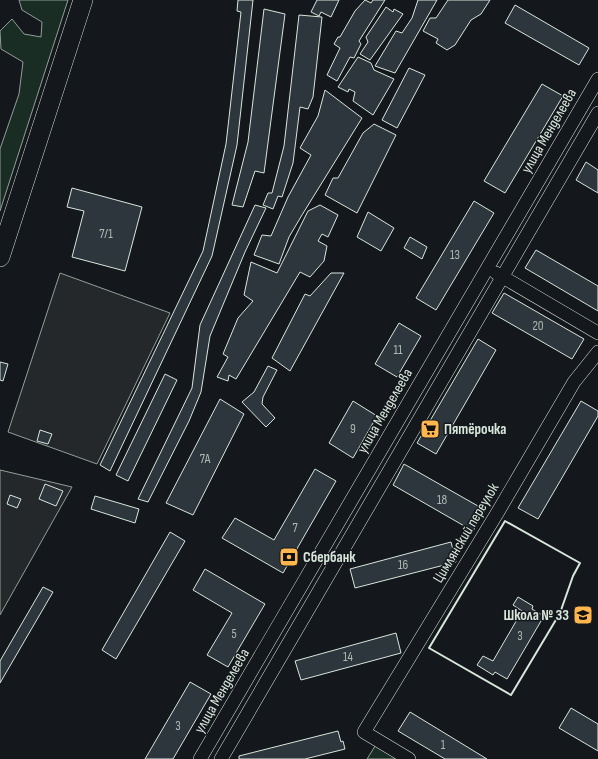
<svg xmlns="http://www.w3.org/2000/svg" width="598" height="759" font-family="'Sofia Sans Condensed',sans-serif">
	<style>
		.green { fill: #1a2d24; stroke: #939e99 }
		.parking { fill: #24282b; stroke: #939e99 }
		.building { fill: #2c363c; stroke: #d8e6dc }
		.lines { fill: none; stroke-linecap: round; stroke-linejoin: round }
		.minor-casing { stroke: #d8e6dc; stroke-width: 14 }
		.highway-casing { stroke: #d8e6dc; stroke-width: 20 }
		.minor { stroke: #14181c; stroke-width: 13 }
		.highway { stroke: #14181c; stroke-width: 19 }
		.wall { stroke: #d8e6dc; stroke-width: 2 }
		.labels { text-anchor: middle; dominant-baseline: central; stroke-width: 3; stroke-linejoin: round; paint-order: stroke }
		.number-label { font-size: 13px; fill: #adbab4 }
		.street-label { font-size: 15px; fill: #d8e6dc; stroke: #14181c }
		.poi-label { font-size: 15px; font-weight: bold; fill: #d8e6dc; stroke: #14181c; text-anchor: start }
	</style>
	<rect width="100%" height="100%" fill="#14181c"/>
	<g class="green">
		<path d="M19,0H68L0,211V149L19,94L23,62L1,49L0,31L12,19L24,34L41,37L42,22L22,10Z"/>
		<path d="M377,743L403,759H367Z"/>
	</g>
	<g class="parking">
		<path d="M60,273L170,313L97,464L8,432Z"/>
		<path d="M0,470L72,487L0,615Z"/>
	</g>
	<g class="building">
		<path d="M238,0H253L237,145L212,256L110,471L100,465L203,251L226,144L241,12L237,11Z"/>
		<path d="M317,0H339L331,17L321,12L319,16L311,12Z"/>
		<path d="M365,0L371,3L373,0H385L359,41L361,44L354,58L350,57L337,81L327,75L340,48L334,44L338,37H340L355,11Z"/>
		<path d="M418,0H437L395,73L375,66L396,31L402,33L412,18Z"/>
		<path d="M448,0H490L481,14L471,20L455,45L447,50L436,43L438,39L423,31L430,18H436Z"/>
		<path d="M515,5L589,48L579,65L505,23Z"/>
		<path d="M386,7L393,12L394,9L403,14L370,60L360,54L368,42L366,37Z"/>
		<path d="M264,9L285,14L264,173L255,171L243,207L232,205L248,142Z"/>
		<path d="M299,15L322,17L313,97L308,109L300,107L293,163L282,197L278,196L273,209L263,205L268,193H272L284,146Z"/>
		<path d="M358,57L371,63L374,70L394,79L373,115L353,101L355,92L349,89L348,92L338,87Z"/>
		<path d="M409,68L425,75L397,128L382,120Z"/>
		<path d="M542,84L563,96L505,193L484,181Z"/>
		<path d="M325,90L362,118L302,215L289,237L279,264L254,255L262,235L271,236L288,197L311,155L300,148L318,116Z"/>
		<path d="M374,124L396,135L357,213L325,195L333,178H338L363,133Z"/>
		<path d="M586,162L598,170V193L576,180Z"/>
		<path d="M72,188L142,207L125,271L72,257L84,211L67,207Z"/>
		<path d="M474,201L494,213L436,310L416,298Z"/>
		<path d="M255,205L266,208L245,252L210,336L201,392L189,421L148,502L138,499L192,388L200,325Z"/>
		<path d="M320,205L338,215L328,237L322,234L318,241L327,246L324,261L310,277L300,272L236,379L229,375L228,381L217,377L228,357L223,354L238,318L253,301L244,295L251,262L277,273L308,211Z"/>
		<path d="M368,212L394,228L381,251L357,237Z"/>
		<path d="M410,237L427,247L422,259L404,248Z"/>
		<path d="M536,250L598,286V311L525,268Z"/>
		<path d="M331,273H344L290,371L272,358L305,294L310,296Z"/>
		<path d="M504,293L584,339L572,359L492,313Z"/>
		<path d="M399,323L421,336L397,377L375,364Z"/>
		<path d="M478,339L496,350L436,454L417,443Z"/>
		<path d="M0,362L8,364L3,381L0,380Z"/>
		<path d="M268,366L277,370L263,397L262,404L275,418L266,427L242,402L254,392Z"/>
		<path d="M165,374L177,380L128,481L116,475Z"/>
		<path d="M220,399L244,414L193,515L166,503Z"/>
		<path d="M353,401L377,416L353,458L329,443Z"/>
		<path d="M581,401L598,411V416L538,519L518,508Z"/>
		<path d="M40,430L52,434L48,444L37,441Z"/>
		<path d="M404,464L485,510L473,531L393,485Z"/>
		<path d="M315,469L336,481L283,573L222,538L235,518L274,540Z"/>
		<path d="M45,484L63,491L56,506L39,499Z"/>
		<path d="M10,495L21,499L17,508L7,504Z"/>
		<path d="M95,496L139,509L135,523L91,509Z"/>
		<path d="M170,532L185,541L116,659L102,650Z"/>
		<path d="M451,542L456,562L355,588L350,569Z"/>
		<path d="M205,569L265,604L228,667L207,655L232,613L193,590Z"/>
		<path d="M43,587L53,592L0,683V661Z"/>
		<path d="M518,597L533,606L532,609L544,616L507,679L495,672L493,675L477,665L483,656L493,661L522,611L513,605Z"/>
		<path d="M396,633L401,653L301,680L295,661Z"/>
		<path d="M190,682L211,694L173,759H145Z"/>
		<path d="M571,708L598,724V751L559,728Z"/>
		<path d="M410,712L487,759H445L398,731Z"/>
		<path d="M338,731L341,742L343,741L345,749L305,759H239V756Z"/>
	</g>
	<g class="lines">
		<g class="minor-casing">
			<g id="minor">
				<path d="M496,273L598,333"/>
				<path d="M200,759L598,79"/>
				<path d="M221,759L598,113"/>
				<path d="M409,759L364,732L499,510L574,382L598,352"/>
			</g>
		</g>
		<g class="highway-casing">
			<path id="highway" d="M0,257L83,0"/>
		</g>
		<use href="#minor" class="minor"/>
		<use href="#highway" class="highway"/>
		<path class="wall" d="M505,521L580,563L573,576L560,613L511,695L429,648Z"/>
	</g>
	<defs>
		<g id="supermarket-square" transform="scale(1)"><rect x="-9" y="-9" width="18" height="18" rx="4" fill="#ffb74d" stroke="#14181c"/><path d="M-6-5.5h2.5l.6 2H6L4.5 2H-2.5L-4.4-4H-6ZM-1.5 3.2a1.3 1.3 0 1 0 .1 0ZM3 3.2a1.3 1.3 0 1 0 .1 0Z" fill="#111"/></g>
		<g id="bank-square" transform="scale(1)"><rect x="-9" y="-9" width="18" height="18" rx="4" fill="#ffb74d" stroke="#14181c"/><path d="M-6-4H6V4H-6ZM0-2.3a2.3 2.3 0 1 0 0 4.6a2.3 2.3 0 1 0 0-4.6Z" fill="#111"/></g>
		<g id="school-square" transform="scale(1)"><rect x="-9" y="-9" width="18" height="18" rx="4" fill="#ffb74d" stroke="#14181c"/><path d="M0-5L7-2L0 1L-7-2ZM-4 1L0 2.5L4 1V4Q0 6-4 4Z" fill="#111"/></g>
	</defs>
	<g fill-rule="evenodd">
		<use href="#supermarket-square" x="430" y="429"/>
		<use href="#bank-square" x="289" y="557"/>
		<use href="#school-square" x="583" y="615"/>
	</g>
	<g class="labels">
		<g class="number-label">
			<text x="106" y="234">7/1</text>
			<text x="455" y="255">13</text>
			<text x="538" y="326">20</text>
			<text x="398" y="350">11</text>
			<text x="353" y="429">9</text>
			<text x="205" y="459">7А</text>
			<text x="442" y="500">18</text>
			<text x="295" y="528">7</text>
			<text x="403" y="565">16</text>
			<text x="234" y="634">5</text>
			<text x="520" y="636">3</text>
			<text x="348" y="657">14</text>
			<text x="178" y="726">3</text>
			<text x="443" y="745">1</text>
		</g>
		<g class="street-label">
			<text transform="translate(549 131) rotate(-60)">улица Менделеева</text>
			<text transform="translate(385 411) rotate(-60)">улица Менделеева</text>
			<text transform="translate(466 533) rotate(-59)">Цимлянский переулок</text>
			<text transform="translate(222 691) rotate(-60)">улица Менделеева</text>
		</g>
		<g class="poi-label">
			<text x="444" y="429">Пятёрочка</text>
			<text x="303" y="557">Сбербанк</text>
			<text x="569" y="615" text-anchor="end">Школа № 33</text>
		</g>
	</g>
</svg>
